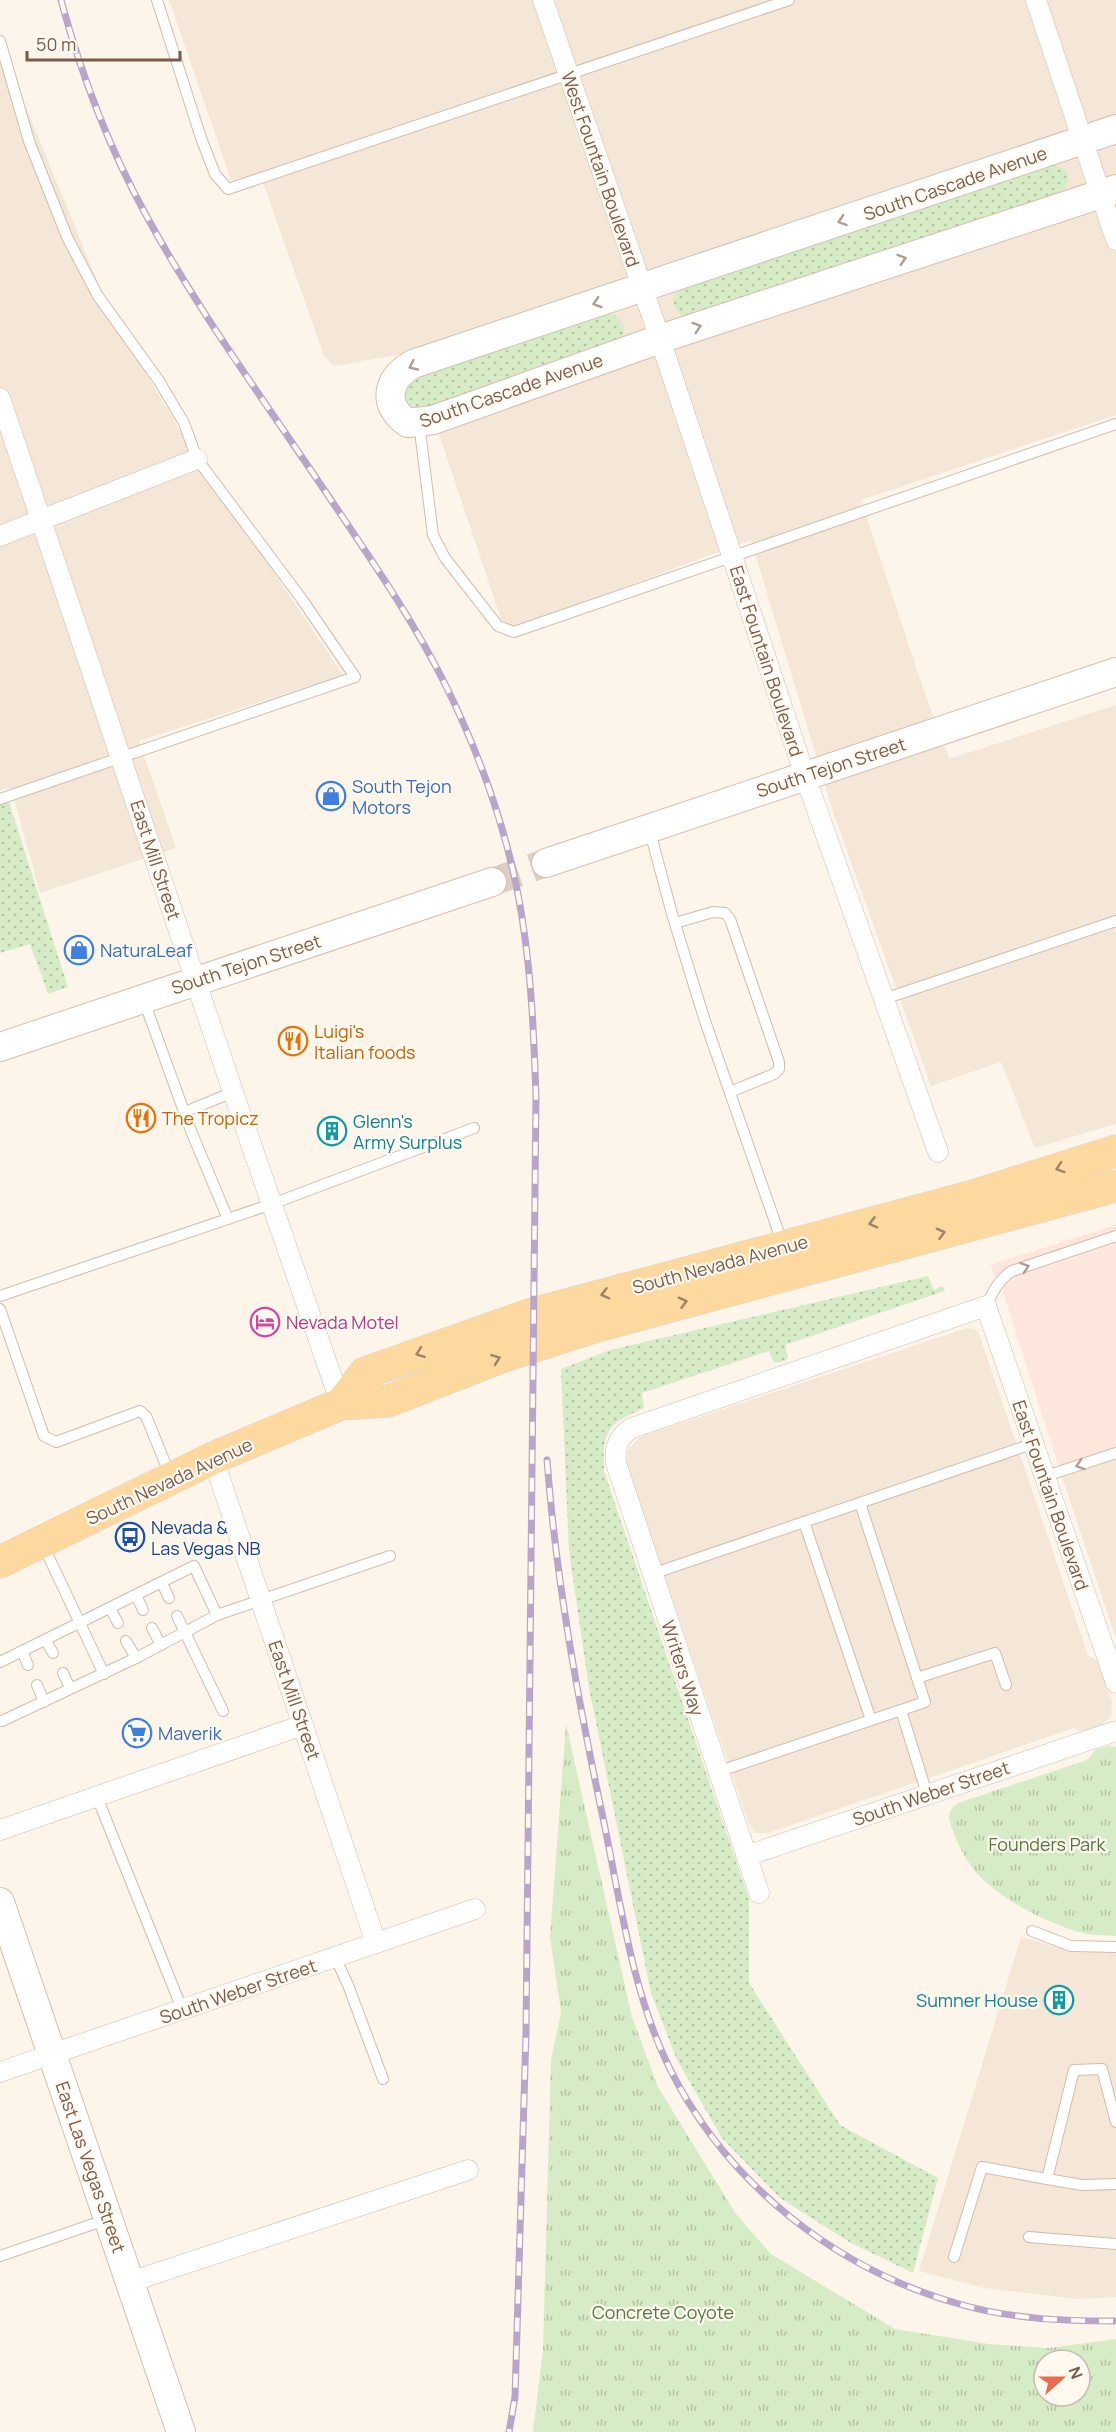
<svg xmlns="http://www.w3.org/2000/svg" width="1116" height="2432" font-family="Manrope,sans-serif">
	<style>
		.residential { fill: #f5e7d7 }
		.commercial { fill: #fde6dc }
		.grass { fill: url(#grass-dots) }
		.park { fill: url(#park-tufts); fill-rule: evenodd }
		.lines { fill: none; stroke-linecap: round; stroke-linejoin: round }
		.secondary-tunnel { stroke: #dccec2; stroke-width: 28; stroke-dasharray: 28 14; stroke-linecap: butt }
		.lane-casing { stroke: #d0bdad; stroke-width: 12 }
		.street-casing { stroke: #d0bdad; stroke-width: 21 }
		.secondary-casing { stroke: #d6bfad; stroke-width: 30 }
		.primary-casing { stroke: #dcd4d0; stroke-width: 33 }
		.lane { stroke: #fff; stroke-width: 10 }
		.street { stroke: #fff; stroke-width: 20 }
		.secondary { stroke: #fff; stroke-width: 28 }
		.primary { stroke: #fdd9a0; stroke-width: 32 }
		.rail-casing { stroke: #b8a5c9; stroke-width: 7 }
		.rail { stroke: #fff9f0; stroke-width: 4.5; stroke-dasharray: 14; stroke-linecap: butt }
		.oneway { stroke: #af9d93 }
		.oneway2 { stroke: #a18164 }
		.labels { text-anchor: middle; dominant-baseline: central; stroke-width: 4.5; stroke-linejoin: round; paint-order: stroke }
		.street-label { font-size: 18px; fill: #795b4b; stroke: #fff9f0 }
		.shop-label { font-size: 18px; fill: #366cbe; stroke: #fff9f0; text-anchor: start }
		.food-label { font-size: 18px; fill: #c56008; stroke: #fff9f0; text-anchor: start }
		.culture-label { font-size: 18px; fill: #0d838f; stroke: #fff9f0; text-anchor: start }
		.hotel-label { font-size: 18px; fill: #b23c85; stroke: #fff9f0; text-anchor: start }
		.transit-label { font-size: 18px; fill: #164399; stroke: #fff9f0; text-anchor: start }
		.park-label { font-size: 18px; fill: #527940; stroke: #fff9f0 }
	</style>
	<defs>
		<pattern id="grass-dots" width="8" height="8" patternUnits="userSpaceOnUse" patternTransform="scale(1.5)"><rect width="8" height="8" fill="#d6ecc6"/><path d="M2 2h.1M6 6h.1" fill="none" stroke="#b2c2a3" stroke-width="1.8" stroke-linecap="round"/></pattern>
		<pattern id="park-tufts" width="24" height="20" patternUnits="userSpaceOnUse" patternTransform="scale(1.5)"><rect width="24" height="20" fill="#d6ecc6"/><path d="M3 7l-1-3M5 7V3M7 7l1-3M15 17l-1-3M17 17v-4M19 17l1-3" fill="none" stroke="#b2c2a3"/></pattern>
	</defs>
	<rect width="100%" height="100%" fill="#fdf5e9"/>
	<g class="residential">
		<path d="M169,0H1116V415L861,500L922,685L949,759L1116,705V1124L1035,1148L1001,1062L931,1086L833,812L751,540L505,631L438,431L409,353L334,366L324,356L260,174L231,180Z"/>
		<path d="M0,52L4,53L111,315L197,459L343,675L139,741L176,848L40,893L11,788L0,791Z"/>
		<path d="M967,1328L975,1329L979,1334L1088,1655L1098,1661L1112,1701L1111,1716L1101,1726L1084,1732L1074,1728L768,1833H755L750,1827L626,1462L628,1449L640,1437Z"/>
		<path d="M1116,1459V1639L1062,1477Z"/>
		<path d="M1021,1937L1079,1953L1116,1950V2297L1078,2299L984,2288L919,2271Z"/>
	</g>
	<path class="commercial" d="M1116,1225V1459L1062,1477L1003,1292L990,1265Z"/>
	<g class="grass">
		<path d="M1052,163L1067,171L1068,182L1061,194L688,319C679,314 674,309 673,298L680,289Z"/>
		<path d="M607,313L616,316L624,326L623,336L613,344L423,410L411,408L405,402L404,385L409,379Z"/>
		<path d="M8,799L68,987L48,994L30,944L0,953V802Z"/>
		<path d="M928,1276L934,1290L943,1286L945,1291L785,1345L788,1357L785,1361L774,1363L769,1351L642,1393L644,1408C606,1425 603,1430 604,1471L749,1899V1983L840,2125L938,2178L913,2273L851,2243L780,2198L722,2138L677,2060L651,1993L589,1688L569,1551L561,1369L610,1350Z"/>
	</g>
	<g class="park">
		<path d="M566,1724L632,2017L658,2087L736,2214L771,2254L895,2329L989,2344L1049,2348L1116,2339V2432H533L543,2350L551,2060L561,2012L550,1937ZM1044,2360H1080V2396H1044Z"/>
		<path d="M1108,1746L1116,1747V1936C1105,1935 1094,1936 1083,1933C1050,1925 997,1898 975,1871C965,1859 958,1845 953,1831C948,1818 946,1811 958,1803L1087,1760L1095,1750Z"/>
	</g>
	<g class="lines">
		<path class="secondary-tunnel" d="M492,882L546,863"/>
		<g class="lane-casing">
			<g id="lane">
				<path d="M157,0L201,138L215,174L228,189L789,0"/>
				<path d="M0,41L29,141L67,237L98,296L159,381L184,423L197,459L301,598L355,677L0,799"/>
				<path d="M419,423L433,535L445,558L498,626L514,632L1116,424"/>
				<path d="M649,828L672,914L705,1021L783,1245"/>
				<path d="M675,923L713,912L725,913L730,919L779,1062V1069L774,1074L730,1092"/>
				<path d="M884,999L1116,921"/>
				<path d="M144,1001L191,1131L228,1219"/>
				<path d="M185,1112L233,1092"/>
				<path d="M0,1296L272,1204L474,1128"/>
				<path d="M986,1306C993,1292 998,1280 1012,1271L1116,1236"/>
				<path d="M0,1309L44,1436L56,1442L140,1411L146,1416L170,1475"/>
				<path d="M1043,1477L1116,1453"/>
				<path d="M804,1522L871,1720"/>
				<path d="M43,1545L104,1674"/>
				<path d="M652,1574L1032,1444"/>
				<path d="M162,1583L169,1598"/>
				<path d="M136,1595L143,1610"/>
				<path d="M110,1608L118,1623"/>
				<path d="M177,1616L223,1711"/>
				<path d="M152,1628L161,1645"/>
				<path d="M46,1641L53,1653"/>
				<path d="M126,1641L136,1658"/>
				<path d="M22,1651L28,1665"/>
				<path d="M0,1662L194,1566L217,1615L390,1556"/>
				<path d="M63,1673L70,1688"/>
				<path d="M917,1678L995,1653L1006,1685"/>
				<path d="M37,1685L44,1702"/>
				<path d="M901,1710L927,1794"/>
				<path d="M2,1721L136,1658L217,1615"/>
				<path d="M717,1772L925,1702L860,1503"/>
				<path d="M97,1797L182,2009"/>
				<path d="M1032,1931L1071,1946L1116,1947"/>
				<path d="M335,1957L348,1985L383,2079"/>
				<path d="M1116,2122L1102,2069L1074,2070L1047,2179L1082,2185L1116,2184"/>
				<path d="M1029,2237L1116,2244"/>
				<path d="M0,2256L108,2219"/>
				<path d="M954,2257L982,2167L1047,2179"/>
			</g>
		</g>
		<g class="street-casing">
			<g id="street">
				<path d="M543,0L660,339L805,776L938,1152"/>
				<path d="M1036,0L1116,240"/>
				<path d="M0,398L233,1092L341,1404"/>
				<path d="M0,536L197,459"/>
				<path d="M213,1458L376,1943"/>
				<path d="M0,1830L303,1725"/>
				<path d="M746,1856L1116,1731"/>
				<path d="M759,1893L616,1463C614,1447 619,1436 632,1428L986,1306L1116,1683"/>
				<path d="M0,2072L475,1909"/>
				<path d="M130,2282L468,2170"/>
			</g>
		</g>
		<g class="secondary-casing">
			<g id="secondary">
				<path d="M1116,129L413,364C387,379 381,405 408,423L433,420L660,339L1116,189"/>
				<path d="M546,863L1116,672"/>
				<path d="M0,1047L492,882"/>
				<path d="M0,1902L181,2432"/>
			</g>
		</g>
		<g class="primary-casing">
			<g id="primary">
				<path d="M341,1404L365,1373L529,1315L970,1197L1116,1151"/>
				<path d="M0,1562L213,1458L341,1404L388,1401L501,1357L597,1326L1116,1186"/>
			</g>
		</g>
		<use href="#lane" class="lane"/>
		<use href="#street" class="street"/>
		<use href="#secondary" class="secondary"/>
		<use href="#primary" class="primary"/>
		<g class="rail-casing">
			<g id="rail">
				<path d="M61,0C81,74 109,148 146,215C198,311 264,400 325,491C368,555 413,619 447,688C484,764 513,848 524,931C532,986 534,1041 536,1096L526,2033L515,2397L509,2432"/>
				<path d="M547,1460C556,1580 578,1700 603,1818C620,1899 632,1992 669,2067C726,2183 835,2269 959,2304C1010,2319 1063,2321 1116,2321"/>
			</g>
		</g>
		<use href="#rail" class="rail"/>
	</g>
	<defs><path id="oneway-chevron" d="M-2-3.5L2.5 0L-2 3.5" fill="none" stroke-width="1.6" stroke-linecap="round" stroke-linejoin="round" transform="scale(1.5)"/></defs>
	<g class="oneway">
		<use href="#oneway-chevron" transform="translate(842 221) rotate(161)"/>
		<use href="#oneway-chevron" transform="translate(902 259) rotate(-18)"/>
		<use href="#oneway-chevron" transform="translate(597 303) rotate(162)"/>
		<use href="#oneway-chevron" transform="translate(697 327) rotate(-18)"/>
		<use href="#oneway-chevron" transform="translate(413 366) rotate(155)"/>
		<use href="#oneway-chevron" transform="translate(1025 1267) rotate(-19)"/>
		<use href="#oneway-chevron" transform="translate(1080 1465) rotate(162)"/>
	</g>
	<g class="oneway2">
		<use href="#oneway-chevron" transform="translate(1060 1168) rotate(162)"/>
		<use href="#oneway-chevron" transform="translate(873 1223) rotate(165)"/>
		<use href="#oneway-chevron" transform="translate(941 1233) rotate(-15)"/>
		<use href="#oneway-chevron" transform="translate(605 1294) rotate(165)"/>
		<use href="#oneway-chevron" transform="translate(683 1302) rotate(-15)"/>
		<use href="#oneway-chevron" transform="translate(420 1353) rotate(160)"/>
		<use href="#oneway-chevron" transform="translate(496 1359) rotate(-20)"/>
	</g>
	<defs>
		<g id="shop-ring" transform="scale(1.5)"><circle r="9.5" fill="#fff9f0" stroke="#3f7fe0" stroke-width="1.5"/><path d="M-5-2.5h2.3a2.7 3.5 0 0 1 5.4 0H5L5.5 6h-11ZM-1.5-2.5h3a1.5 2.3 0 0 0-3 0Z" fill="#3f7fe0"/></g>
		<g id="restaurant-ring" transform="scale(1.5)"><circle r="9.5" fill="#fff9f0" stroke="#e8710a" stroke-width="1.5"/><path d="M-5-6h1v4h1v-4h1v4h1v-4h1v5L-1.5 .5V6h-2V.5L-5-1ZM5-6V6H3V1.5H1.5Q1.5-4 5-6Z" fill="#e8710a"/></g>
		<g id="building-ring" transform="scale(1.5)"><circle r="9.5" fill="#fff9f0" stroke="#0f9aa8" stroke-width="1.5"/><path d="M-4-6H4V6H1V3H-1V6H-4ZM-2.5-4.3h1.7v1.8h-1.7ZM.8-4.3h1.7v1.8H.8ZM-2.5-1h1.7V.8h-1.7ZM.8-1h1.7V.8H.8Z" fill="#0f9aa8"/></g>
		<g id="hotel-ring" transform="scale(1.5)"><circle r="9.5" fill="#fff9f0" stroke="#d1479c" stroke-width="1.5"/><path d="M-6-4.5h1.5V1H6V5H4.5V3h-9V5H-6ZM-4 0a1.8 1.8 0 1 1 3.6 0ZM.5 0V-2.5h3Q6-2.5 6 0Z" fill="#d1479c"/></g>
		<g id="bus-ring" transform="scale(1.5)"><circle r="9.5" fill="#fff9f0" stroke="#1a4fb4" stroke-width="1.5"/><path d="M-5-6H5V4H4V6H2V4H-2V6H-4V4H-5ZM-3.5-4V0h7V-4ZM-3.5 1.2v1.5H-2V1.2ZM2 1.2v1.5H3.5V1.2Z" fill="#1a4fb4"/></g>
		<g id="supermarket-ring" transform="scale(1.5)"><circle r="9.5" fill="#fff9f0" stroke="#3f7fe0" stroke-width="1.5"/><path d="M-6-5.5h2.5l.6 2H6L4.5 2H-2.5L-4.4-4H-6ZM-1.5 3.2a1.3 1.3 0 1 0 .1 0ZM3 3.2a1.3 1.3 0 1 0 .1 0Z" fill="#3f7fe0"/></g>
	</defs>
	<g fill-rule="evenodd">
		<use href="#shop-ring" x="331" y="796"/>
		<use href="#shop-ring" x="79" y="950"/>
		<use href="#restaurant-ring" x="293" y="1041"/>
		<use href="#restaurant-ring" x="141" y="1118"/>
		<use href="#building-ring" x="332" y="1131"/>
		<use href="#hotel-ring" x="265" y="1322"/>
		<use href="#bus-ring" x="130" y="1537"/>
		<use href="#supermarket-ring" x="137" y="1733"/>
		<use href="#building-ring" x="1059" y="2000"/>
	</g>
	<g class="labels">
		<g class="street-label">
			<text transform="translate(601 169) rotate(71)">West Fountain Boulevard</text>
			<text transform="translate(955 183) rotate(-19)">South Cascade Avenue</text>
			<text transform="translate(511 390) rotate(-19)">South Cascade Avenue</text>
			<text transform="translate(767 661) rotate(72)">East Fountain Boulevard</text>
			<text transform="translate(831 767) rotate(-18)">South Tejon Street</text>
			<text transform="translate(156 860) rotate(72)">East Mill Street</text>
			<text transform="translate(246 964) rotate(-18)">South Tejon Street</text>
			<text transform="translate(720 1264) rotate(-15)">South Nevada Avenue</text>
			<text transform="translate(169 1481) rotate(-25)">South Nevada Avenue</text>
			<text transform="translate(1051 1495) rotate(71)">East Fountain Boulevard</text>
			<text transform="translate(683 1668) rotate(72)">Writers Way</text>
			<text transform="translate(295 1700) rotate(71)">East Mill Street</text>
			<text transform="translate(931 1793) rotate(-19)">South Weber Street</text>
			<text transform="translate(238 1991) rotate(-19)">South Weber Street</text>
			<text transform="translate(91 2167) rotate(71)">East Las Vegas Street</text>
		</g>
		<g class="shop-label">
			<text x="352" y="786">South Tejon<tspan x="352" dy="21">Motors</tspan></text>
			<text x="100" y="950">NaturaLeaf</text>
			<text x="158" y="1733">Maverik</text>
		</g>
		<g class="food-label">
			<text x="314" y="1031">Luigi's<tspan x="314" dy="21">Italian foods</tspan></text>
			<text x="162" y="1118">The Tropicz</text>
		</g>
		<g class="culture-label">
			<text x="353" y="1121">Glenn's<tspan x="353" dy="21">Army Surplus</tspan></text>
			<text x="1038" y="2000" text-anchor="end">Sumner House</text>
		</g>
		<g class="hotel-label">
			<text x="286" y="1322">Nevada Motel</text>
		</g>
		<g class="transit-label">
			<text x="151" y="1527">Nevada &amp;<tspan x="151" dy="21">Las Vegas NB</tspan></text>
		</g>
		<g class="park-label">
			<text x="1047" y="1844">Founders Park</text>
			<text x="663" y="2312">Concrete Coyote</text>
		</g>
	</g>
	<g transform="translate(1062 2378) rotate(69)"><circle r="28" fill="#fff9f0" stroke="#c9baae" stroke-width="1.5"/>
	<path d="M0-4.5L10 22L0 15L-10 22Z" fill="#ea6c4b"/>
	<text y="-9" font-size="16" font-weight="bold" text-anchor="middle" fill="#795b4b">N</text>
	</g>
	<path d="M27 51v9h153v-9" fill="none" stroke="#795b4b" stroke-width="3"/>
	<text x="36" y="51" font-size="18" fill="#795b4b" stroke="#fff9f0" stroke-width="4.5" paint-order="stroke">50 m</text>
</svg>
